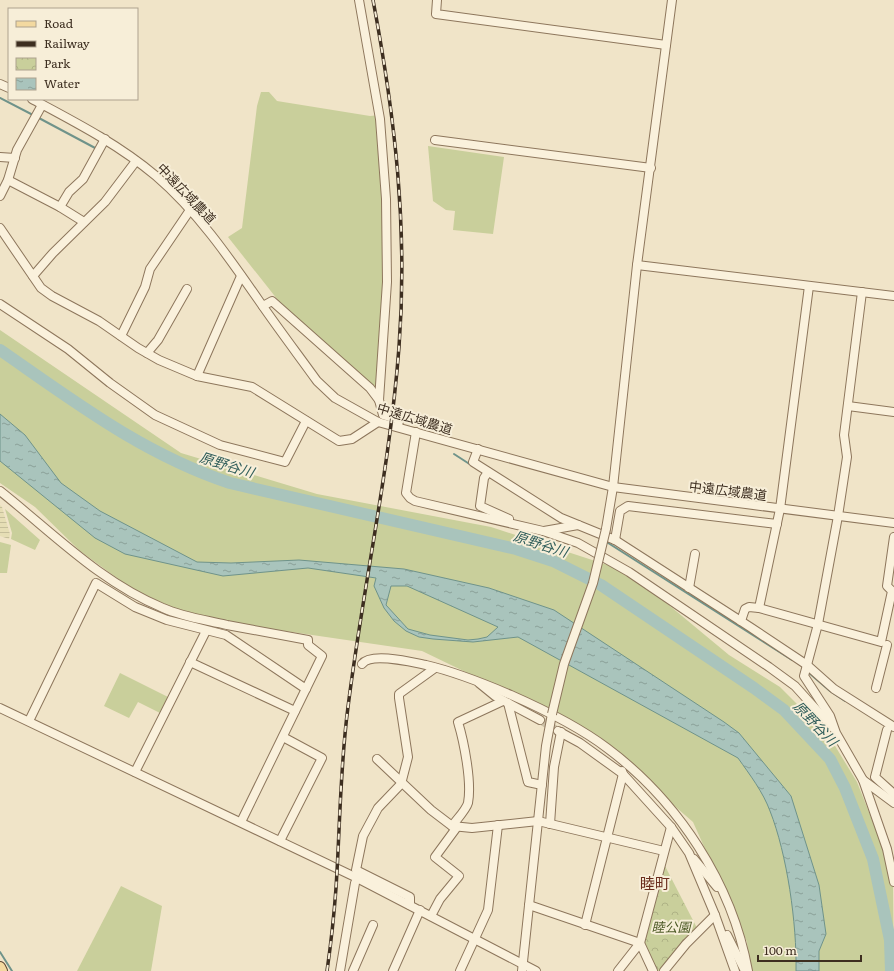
<svg xmlns="http://www.w3.org/2000/svg" width="894" height="971" font-family="Literata,'Noto Sans JP',serif">
	<style>
		.farmland { fill: url(#farmland-rules) }
		.green { fill: #c9cf9b }
		.park { fill: url(#park-crowns) }
		.water { fill: url(#water-ripples); stroke: #6f938a; fill-rule: evenodd }
		.lines { fill: none; stroke-linecap: round; stroke-linejoin: round }
		.stream { stroke: #6f938a; stroke-width: 2 }
		.river { stroke: #a9c4bc; stroke-width: 12 }
		.minor-tunnel { stroke: #ccc0a6; stroke-width: 8; stroke-dasharray: 8 4; stroke-linecap: butt }
		.minor-casing { stroke: #8d765c; stroke-width: 10 }
		.major-casing { stroke: #5b4430; stroke-width: 12 }
		.minor { stroke: #faf1dc; stroke-width: 8 }
		.major { stroke: #f3d9a0; stroke-width: 10 }
		.rail-casing { stroke: #3d2e20; stroke-width: 3.5 }
		.rail { stroke: #f7eed8; stroke-width: 2; stroke-dasharray: 6; stroke-linecap: butt }
		.minor-bridge-casing { stroke: #8d765c; stroke-width: 10; stroke-linecap: butt }
		.minor-bridge { stroke: #faf1dc; stroke-width: 8 }
		.labels { text-anchor: middle; dominant-baseline: central; stroke-width: 4; stroke-linejoin: round; paint-order: stroke }
		.street-label { font-size: 13px; fill: #3d2e20; stroke: #f7eed8 }
		.park-label { font-size: 13px; font-style: italic; fill: #4d5a26; stroke: #f7eed8 }
		.water-label { font-size: 14px; font-style: italic; fill: #2f5d5a; stroke: #f7eed8 }
		.quarter-label { font-size: 15px; fill: #6b2e1e; stroke: #f7eed8 }
	</style>
	<defs>
		<pattern id="farmland-rules" width="6" height="5" patternUnits="userSpaceOnUse"><rect width="6" height="5" fill="#e6deb5"/><path d="M0 2.5h6" fill="none" stroke="#c6bf9b"/></pattern>
		<pattern id="park-crowns" width="20" height="18" patternUnits="userSpaceOnUse"><rect width="20" height="18" fill="#c9cf9b"/><path d="M2 6a3 3 0 1 1 6 0M12 15a3 3 0 1 1 6 0" fill="none" stroke="#aeb285"/></pattern>
		<pattern id="water-ripples" width="26" height="14" patternUnits="userSpaceOnUse"><rect width="26" height="14" fill="#a9c4bc"/><path d="M2 4q2-2 4 0t4 0M15 11q2-2 4 0t4 0" fill="none" stroke="#8ba098"/></pattern>
	</defs>
	<rect width="100%" height="100%" fill="#f0e4c8"/>
	<path class="farmland" d="M0,505L2,507L10,534L9,539L0,536Z"/>
	<g class="green">
		<path d="M261,92H269L277,101L370,116L380,115L383,153L384,323L375,391L281,304L228,237L242,228L257,106Z"/>
		<path d="M428,146L504,157L493,234L453,230L455,211L446,210L433,201Z"/>
		<path d="M0,330L181,453L317,494L491,527L629,572L729,655L780,687L829,736L857,782L880,840L893,883L894,971H749L747,942L693,822L588,731L422,651L237,624L185,613L132,589L80,551L35,507L0,483Z"/>
		<path d="M5,509L40,540L35,550L11,539L12,533Z"/>
		<path d="M0,542L11,545L7,573H0Z"/>
		<path d="M120,673L168,697L160,713L138,702L129,718L104,706Z"/>
		<path d="M121,886L162,906L151,971H77Z"/>
	</g>
	<path class="park" d="M665,866L697,928L661,971H656L644,945Z"/>
	<path class="water" d="M0,414L25,435L61,483L100,511L197,562L231,563L299,560L404,569L489,588L554,610L724,722L739,733L791,796L819,885L826,934L819,951V971H796C797,924 787,854 770,811C763,792 750,775 738,758L518,637L473,642L433,639L419,637L406,631L394,621L384,608L374,586L376,578L308,568L223,576L125,554L95,538L0,461ZM391,586H407L498,627L487,637L478,639L468,640L430,635L408,629L386,605Z"/>
	<g class="lines">
		<g class="stream">
			<path d="M0,98L33,115"/>
			<path d="M37,117L97,149"/>
			<path d="M454,454L471,465"/>
			<path d="M605,541L792,660"/>
			<path d="M808,672L830,691L845,701"/>
			<path d="M0,952L12,971"/>
		</g>
		<path class="river" d="M0,350C75,402 143,454 230,483L516,549L553,561L601,585L754,688L784,710L830,759L845,788L873,859L890,940L891,971"/>
		<path class="minor-tunnel" d="M540,720L558,731"/>
		<g class="minor-casing">
			<g id="minor">
				<path d="M359,0L380,119L386,199L387,282L379,400L383,415L399,420L398,427"/>
				<path d="M437,0L436,14L666,45"/>
				<path d="M0,84L9,88"/>
				<path d="M32,99C75,122 118,144 156,176C198,212 230,259 262,305C280,331 299,356 317,381L335,398L378,422L613,487L894,523"/>
				<path d="M435,140L651,168"/>
				<path d="M0,157L15,158"/>
				<path d="M8,180L60,207L84,222"/>
				<path d="M0,196L8,180L17,150L42,105"/>
				<path d="M60,207L69,192L83,179L105,139"/>
				<path d="M0,228L41,288L52,296L99,321L138,348L159,360L197,376L252,387L339,441L352,439L378,422"/>
				<path d="M637,265L894,296"/>
				<path d="M33,276L53,253L105,202L136,161"/>
				<path d="M862,292L844,435L847,457L838,516L818,624L804,676L830,716L836,733L863,780L887,849L894,882"/>
				<path d="M0,304L68,349L110,383L155,415L220,445L285,462L306,421"/>
				<path d="M263,306L272,301L370,388L379,400"/>
				<path d="M121,336L145,287L150,269L190,210"/>
				<path d="M147,353L158,340L187,289"/>
				<path d="M197,376L241,276"/>
				<path d="M848,406L894,412"/>
				<path d="M416,432L406,493L410,498L415,501L543,531L578,543L629,572L769,667L795,686L832,727"/>
				<path d="M478,449L473,462L561,518L615,540L750,627L807,665L834,689L894,727"/>
				<path d="M488,472L484,478L480,506L509,519"/>
				<path d="M0,491C53,533 100,582 163,608C183,617 206,620 227,625C254,630 281,635 308,640V645L322,656L241,822"/>
				<path d="M606,529L613,487L637,265L672,0"/>
				<path d="M544,531L578,525"/>
				<path d="M615,540L620,511L628,506L777,524"/>
				<path d="M689,588L695,554"/>
				<path d="M759,608L881,642L892,591L887,586L894,537"/>
				<path d="M741,621L745,609L749,607L759,608L780,509L809,286"/>
				<path d="M190,662L295,711"/>
				<path d="M362,664C371,652 411,662 426,665C456,672 483,683 511,695C545,710 578,726 607,748C678,801 732,883 748,971"/>
				<path d="M479,683L495,696L540,720"/>
				<path d="M876,688L887,645"/>
				<path d="M508,703L528,782L542,785"/>
				<path d="M0,708L355,877L536,971"/>
				<path d="M29,721L96,583L135,607L167,620L226,635L306,689"/>
				<path d="M887,730L875,777L894,794"/>
				<path d="M558,731L580,743L623,774L671,827L689,853L715,915L735,971"/>
				<path d="M377,759L431,810L452,826L472,828L538,821L664,851"/>
				<path d="M135,772L206,631"/>
				<path d="M863,780L894,803"/>
				<path d="M550,824L554,767L561,732"/>
				<path d="M452,826C457,819 466,810 468,803C472,782 464,742 458,722L503,701"/>
				<path d="M280,841L322,758L283,737"/>
				<path d="M694,859L717,887"/>
				<path d="M410,905V897L356,870L363,836L378,808L401,784L408,757L399,698V694L435,668"/>
				<path d="M529,905L640,943L653,971"/>
				<path d="M431,916L440,899L459,876L435,857L457,827"/>
				<path d="M585,925L623,774L622,771"/>
				<path d="M727,935L745,971"/>
				<path d="M340,971L355,883"/>
				<path d="M353,971L373,925"/>
				<path d="M393,971L420,910"/>
				<path d="M460,971L488,910L498,825"/>
				<path d="M522,971L546,746L552,714"/>
				<path d="M618,971L640,943L671,827"/>
				<path d="M664,971L686,944L715,915"/>
			</g>
		</g>
		<g class="major-casing">
			<path id="major" d="M0,967L2,971"/>
		</g>
		<use href="#minor" class="minor"/>
		<use href="#major" class="major"/>
		<g class="rail-casing">
			<path id="rail" d="M327,971C331,943 334,916 336,888C340,828 340,767 348,707C363,586 390,468 399,347C408,227 395,117 373,0"/>
		</g>
		<use href="#rail" class="rail"/>
		<g class="minor-bridge-casing">
			<path id="minor-bridge" d="M552,714L564,664L593,583L606,529"/>
		</g>
		<use href="#minor-bridge" class="minor-bridge"/>
	</g>
	<g class="labels">
		<g class="street-label">
			<text transform="translate(187 193) rotate(46)">中遠広域農道</text>
			<text transform="translate(415 418) rotate(17)">中遠広域農道</text>
			<text transform="translate(728 490) rotate(7)">中遠広域農道</text>
		</g>
		<g class="park-label">
			<text x="671" y="926">睦公園</text>
		</g>
		<g class="water-label">
			<text transform="translate(227 464) rotate(17)">原野谷川</text>
			<text transform="translate(541 543) rotate(18)">原野谷川</text>
			<text transform="translate(816 723) rotate(46)">原野谷川</text>
		</g>
		<g class="quarter-label">
			<text x="655" y="882">睦町</text>
		</g>
	</g>
	<rect x="8" y="8" width="130" height="92" fill="#f7eed8" stroke="#ada18e"/>
	<rect x="16" y="21" width="20" height="6" fill="#f3d9a0" stroke="#ada18e"/>
	<text x="44" y="28" font-size="12" fill="#3d2e20">Road</text>
	<rect x="16" y="41" width="20" height="6" fill="#3d2e20" stroke="#ada18e"/>
	<text x="44" y="48" font-size="12" fill="#3d2e20">Railway</text>
	<rect x="16" y="58" width="20" height="12" fill="url(#park-crowns)" stroke="#ada18e"/>
	<text x="44" y="68" font-size="12" fill="#3d2e20">Park</text>
	<rect x="16" y="78" width="20" height="12" fill="url(#water-ripples)" stroke="#ada18e"/>
	<text x="44" y="88" font-size="12" fill="#3d2e20">Water</text>
	<path d="M758 955v6h103v-6" fill="none" stroke="#3d2e20" stroke-width="2"/>
	<text x="764" y="955" font-size="12" fill="#3d2e20" stroke="#f7eed8" stroke-width="3" paint-order="stroke">100 m</text>
</svg>
